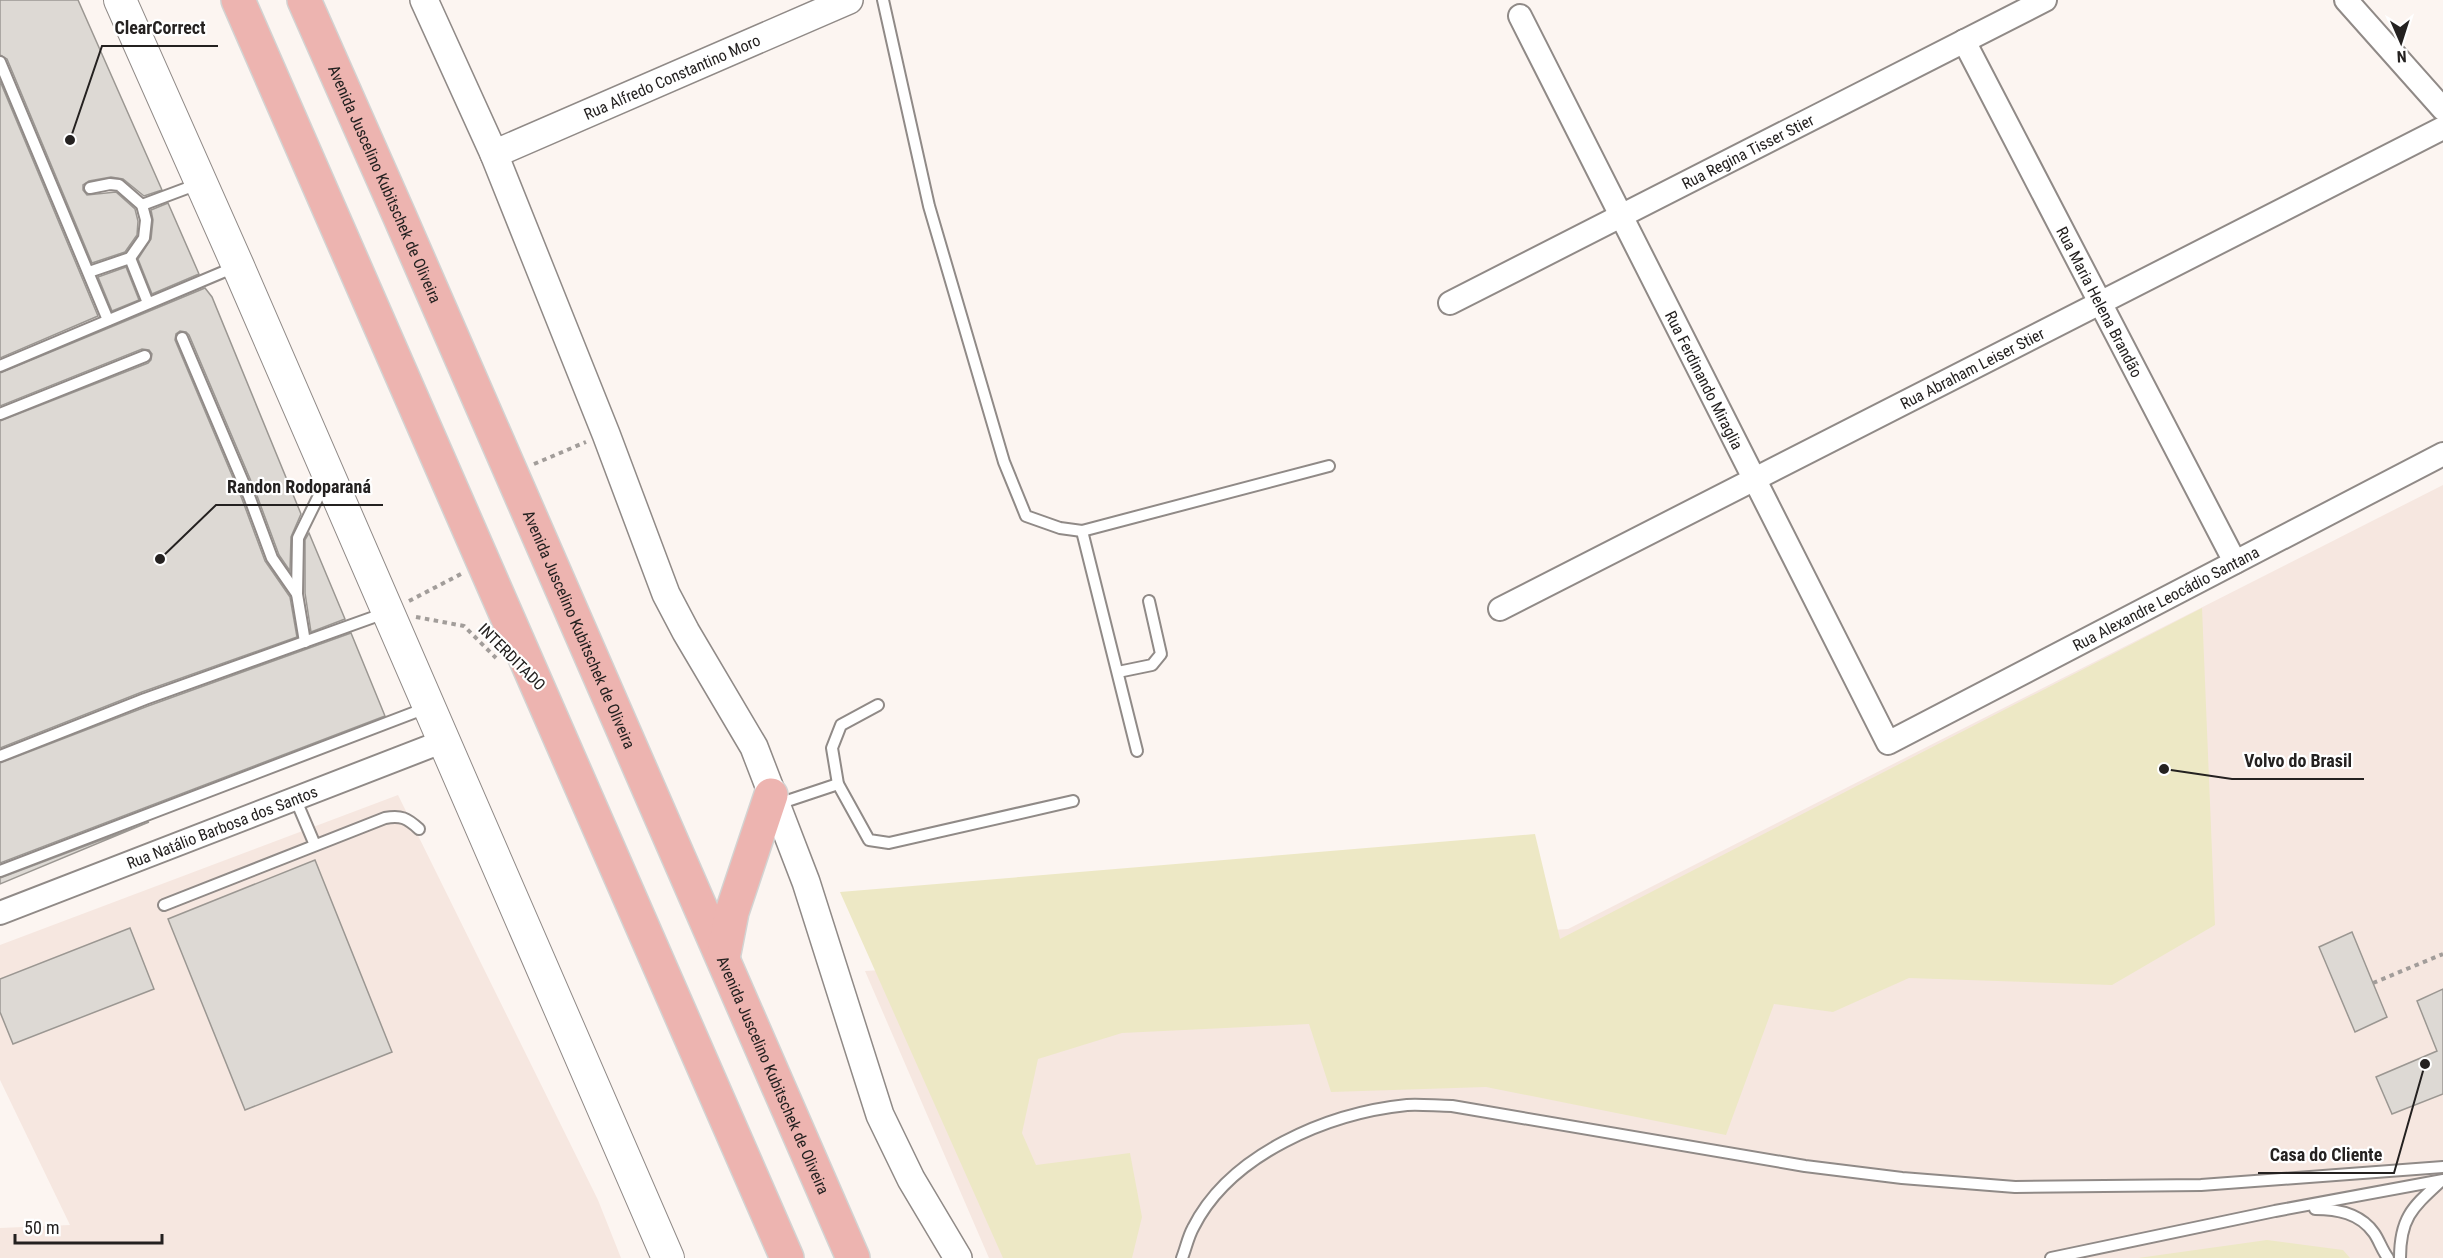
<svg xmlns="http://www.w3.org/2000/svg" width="2443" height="1258" font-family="'Roboto Condensed',sans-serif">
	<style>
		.built { fill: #f6e7e0 }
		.green { fill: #ede8c5 }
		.building { fill: #ddd9d4; stroke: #9b9792; stroke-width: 1.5 }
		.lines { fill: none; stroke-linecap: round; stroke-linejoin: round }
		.service-casing { stroke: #908a87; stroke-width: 14 }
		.minor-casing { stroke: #908a87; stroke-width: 26 }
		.tertiary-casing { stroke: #908a87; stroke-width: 30 }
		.secondary-casing { stroke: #908a87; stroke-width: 34 }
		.motorway-casing { stroke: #d3d3d2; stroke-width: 36 }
		.path { stroke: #a29d9a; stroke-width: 4; stroke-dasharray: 4.5 4.5; stroke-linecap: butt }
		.service { stroke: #fff; stroke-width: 10 }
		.minor { stroke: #fff; stroke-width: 22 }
		.tertiary { stroke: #fff; stroke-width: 27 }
		.secondary { stroke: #fff; stroke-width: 32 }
		.motorway { stroke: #edb4b0; stroke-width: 33 }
		.labels { text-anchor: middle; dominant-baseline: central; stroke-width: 4.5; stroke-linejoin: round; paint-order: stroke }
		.street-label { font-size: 16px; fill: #242120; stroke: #fff }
		.leader { fill: none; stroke: #242120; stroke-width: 2 }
		.callout-dot { fill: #242120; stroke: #fff; stroke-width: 2 }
		.callout-label { font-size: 18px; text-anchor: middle; font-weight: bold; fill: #242120; stroke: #fff; stroke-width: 4.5; stroke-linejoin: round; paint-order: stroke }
	</style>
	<rect width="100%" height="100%" fill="#fcf5f1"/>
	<g class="built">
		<path d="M2443,485V1258H989L865,971L1568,929Z"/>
		<path d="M398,795L598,1200L621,1258H0V1228L70,1225L0,1080V945Z"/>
	</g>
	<g class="green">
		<path d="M2202,608L2215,925L2112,985L1909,978L1833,1012L1774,1004L1726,1135L1486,1087L1331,1092L1309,1024L1122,1033L1038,1059L1022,1133L1036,1165L1130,1153L1142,1217L1132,1258H1003L840,892L1535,834L1560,939Z"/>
		<path d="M2267,1240L2343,1250L2350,1258H2138Z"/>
	</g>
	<g class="building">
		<path d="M0,0H78L162,190L144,196L123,179L111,177L89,181L83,185V190L87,195L116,192L135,209L138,221L137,235L125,252L92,263L7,59L0,55Z"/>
		<path d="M0,81L98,316L0,358Z"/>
		<path d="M168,203L199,274L152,294L138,259L151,239L153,220L151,210Z"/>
		<path d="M126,267L139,300L112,311L98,277Z"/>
		<path d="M205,288L212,297L301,514L291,537L290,571L279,555L256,493L189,335L186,332L180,331L176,334L175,340L242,499L265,561L290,597L297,637L142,692L0,748V421L148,363L151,360L152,354L149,350L142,349L0,406V373Z"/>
		<path d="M309,533L345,619L311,632L305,593V540Z"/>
		<path d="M351,633L385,716L0,863V763L148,706Z"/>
		<path d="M149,822L0,884V878Z"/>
		<path d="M315,860L392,1052L245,1110L168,919Z"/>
		<path d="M130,928L154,989L13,1044L0,1012V979Z"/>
		<path d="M2352,932L2387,1017L2355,1032L2319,947Z"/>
		<path d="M2443,989V1094L2392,1114L2376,1077L2437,1051L2417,1001Z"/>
	</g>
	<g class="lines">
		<g class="service-casing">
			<g id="service">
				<path d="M883,0L929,206L1004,462L1026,516L1060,528L1082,531L1329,466"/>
				<path d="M0,62L108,320"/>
				<path d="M142,205L198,184"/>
				<path d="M130,258L148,303"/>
				<path d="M89,272L130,258L144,238L146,220L142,205L119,185L110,184L90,188"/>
				<path d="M182,338L249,496L272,558L297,594"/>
				<path d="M0,366L235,267"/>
				<path d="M0,414L145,356"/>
				<path d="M1082,531L1137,751"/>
				<path d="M305,642L297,594L298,538L326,481"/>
				<path d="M1118,672L1152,665L1161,654L1149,601"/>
				<path d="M878,705L841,725L832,748L838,784L869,840L889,843L1073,801"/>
				<path d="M0,756L145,699L385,613"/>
				<path d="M295,798L315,845"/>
				<path d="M775,805L838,784"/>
				<path d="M0,871L426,708"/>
				<path d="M164,905L385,818C401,815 407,818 419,829"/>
				<path d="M2315,1209C2337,1209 2360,1213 2374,1233C2379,1240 2382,1250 2388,1258"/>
				<path d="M1182,1258C1186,1248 1188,1237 1193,1228C1230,1154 1328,1113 1407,1105C1421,1104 1437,1106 1452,1106L1805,1166L1902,1178L2015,1187L2201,1185L2443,1167"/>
				<path d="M2051,1258L2275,1211L2443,1180"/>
				<path d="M2400,1258C2400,1217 2413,1207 2441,1181"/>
			</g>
		</g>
		<g class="minor-casing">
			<g id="minor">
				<path d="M2346,0L2443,109"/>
				<path id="s1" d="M1520,16L1888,743L2443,454"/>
				<path id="s2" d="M1964,41L2235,562"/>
				<path id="s3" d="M1450,303L2045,0"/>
				<path id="s4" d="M1500,609L2443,128"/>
				<path id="s5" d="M0,913L444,741"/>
			</g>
		</g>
		<g class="tertiary-casing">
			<g id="tertiary">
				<path d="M424,0L494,154L606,434L666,594L686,632L754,747L806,882L880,1115L911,1179L958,1258"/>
				<path id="s6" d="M494,154L849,0"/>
			</g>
		</g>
		<g class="secondary-casing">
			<path id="secondary" d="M120,0L238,266L668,1258"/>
		</g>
		<g class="motorway-casing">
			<g id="motorway">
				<path d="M238,0L787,1258"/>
				<path id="s7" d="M304,0L399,215L853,1258"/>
				<path d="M723,958L732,912L771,795"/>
			</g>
		</g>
		<g class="path">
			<path d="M534,464L586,442"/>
			<path d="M409,601L461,574"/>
			<path d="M416,617L464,626L496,658"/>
			<path d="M2373,983L2443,954"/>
		</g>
		<use href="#service" class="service"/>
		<use href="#minor" class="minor"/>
		<use href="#tertiary" class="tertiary"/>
		<use href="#secondary" class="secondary"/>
		<use href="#motorway" class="motorway"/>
	</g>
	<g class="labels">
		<g class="street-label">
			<text stroke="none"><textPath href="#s6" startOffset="194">Rua Alfredo Constantino Moro</textPath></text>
			<text stroke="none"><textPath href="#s3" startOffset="334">Rua Regina Tisser Stier</textPath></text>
			<text stroke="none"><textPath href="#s7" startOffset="201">Avenida Juscelino Kubitschek de Oliveira</textPath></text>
			<text stroke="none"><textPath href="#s2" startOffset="294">Rua Maria Helena Brandão</textPath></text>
			<text stroke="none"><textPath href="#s4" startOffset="530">Rua Abraham Leiser Stier</textPath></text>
			<text stroke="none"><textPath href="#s1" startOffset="408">Rua Ferdinando Miraglia</textPath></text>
			<text stroke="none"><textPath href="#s1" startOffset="1128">Rua Alexandre Leocádio Santana</textPath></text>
			<text stroke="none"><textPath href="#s7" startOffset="687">Avenida Juscelino Kubitschek de Oliveira</textPath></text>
			<text transform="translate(512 657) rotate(45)">INTERDITADO</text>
			<text stroke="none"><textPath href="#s5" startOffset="238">Rua Natálio Barbosa dos Santos</textPath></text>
			<text stroke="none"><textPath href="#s7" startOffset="1173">Avenida Juscelino Kubitschek de Oliveira</textPath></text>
		</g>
	</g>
	<path class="leader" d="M70 140L102 46H218M160 559L216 505H383M2164 769L2232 779H2364M2425 1064L2394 1173H2258"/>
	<g class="callout-dot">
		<circle cx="70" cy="140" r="6"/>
		<circle cx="160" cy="559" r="6"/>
		<circle cx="2164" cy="769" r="6"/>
		<circle cx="2425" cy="1064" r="6"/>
	</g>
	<g class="callout-label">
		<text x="160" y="34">ClearCorrect</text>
		<text x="299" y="493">Randon Rodoparaná</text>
		<text x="2298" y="767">Volvo do Brasil</text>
		<text x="2326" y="1161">Casa do Cliente</text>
	</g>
	<g transform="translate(2401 42) rotate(177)" stroke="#ffffff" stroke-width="4.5" paint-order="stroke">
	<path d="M0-4.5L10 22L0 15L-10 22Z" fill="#242120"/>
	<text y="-9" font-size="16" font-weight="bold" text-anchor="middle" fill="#242120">N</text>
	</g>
	<path d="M15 1234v9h147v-9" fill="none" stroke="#242120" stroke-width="3"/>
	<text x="24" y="1234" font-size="18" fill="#242120" stroke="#ffffff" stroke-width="4.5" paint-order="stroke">50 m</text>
</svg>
